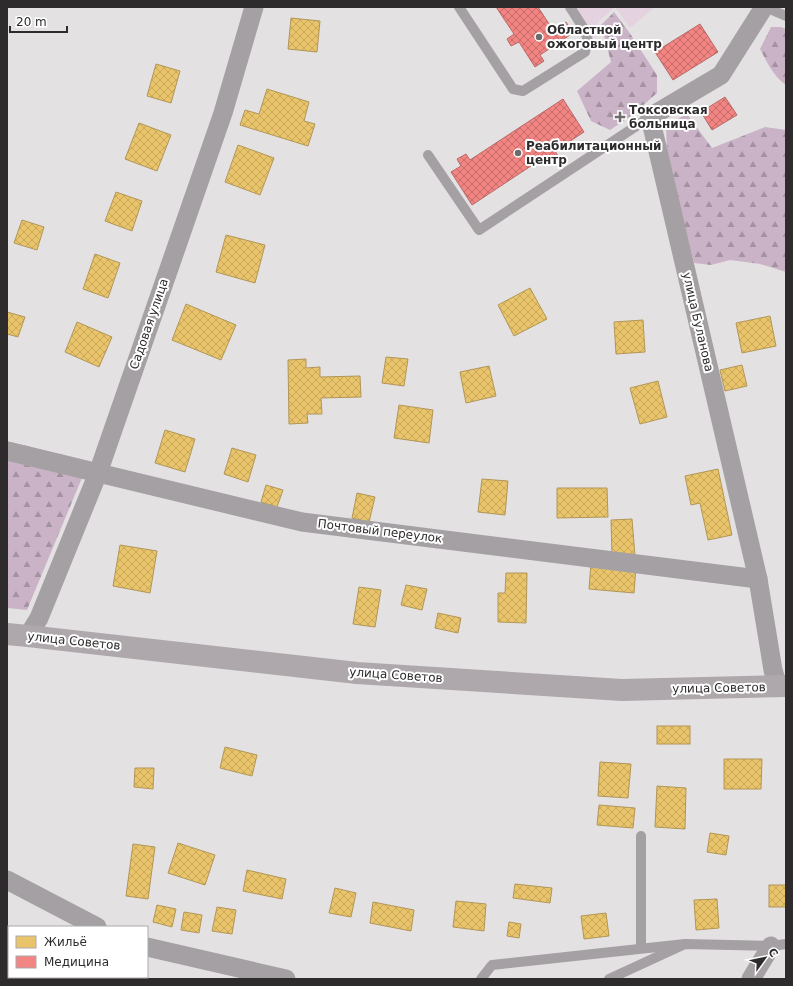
<svg xmlns="http://www.w3.org/2000/svg" width="793" height="986" font-family="'DejaVu Sans',sans-serif">
	<style>
		.grass { fill: #e4d2e1 }
		.forest { fill: url(#forest-firs) }
		.homes { fill: url(#homes-cross-hatch); stroke: #b19657 }
		.health { fill: url(#health-cross-hatch); stroke: #b76968 }
		.lines { fill: none; stroke-linecap: round; stroke-linejoin: round }
		.service { stroke: #a4a0a3; stroke-width: 10 }
		.minor { stroke: #a4a0a3; stroke-width: 19 }
		.secondary { stroke: #aea8ac; stroke-width: 22 }
		.poi-dot { fill: #6d6b6c; stroke: #fff; stroke-width: 1.5 }
		.labels { text-anchor: middle; dominant-baseline: central; stroke-width: 4; stroke-linejoin: round; paint-order: stroke }
		.poi-label { font-size: 12px; font-weight: bold; fill: #2d2b2c; stroke: #fff; text-anchor: start }
		.street-label { font-size: 12px; fill: #2d2b2c; stroke: #fff }
	</style>
	<defs>
		<pattern id="forest-firs" width="22" height="20" patternUnits="userSpaceOnUse"><rect width="22" height="20" fill="#cab3c6"/><path d="M5 1l3.5 6h-7zM16 11l3.5 6h-7z" fill="#a492a1"/></pattern>
		<pattern id="homes-cross-hatch" width="8" height="8" patternUnits="userSpaceOnUse"><rect width="8" height="8" fill="#e9c46a"/><path d="M0 0l8 8M0 8l8-8" fill="none" stroke="#c8a95c"/></pattern>
		<pattern id="health-cross-hatch" width="8" height="8" patternUnits="userSpaceOnUse"><rect width="8" height="8" fill="#f28482"/><path d="M0 0l8 8M0 8l8-8" fill="none" stroke="#c46c6b"/></pattern>
	</defs>
	<rect width="100%" height="100%" fill="#e4e1e3"/>
	<path class="grass" d="M573,7H655L630,28L615,7L598,22L601,35L590,38Z"/>
	<g class="forest">
		<path d="M614,12L629,32L657,75V93L631,116L610,130L591,121L577,91L611,62L601,25Z"/>
		<path d="M771,27H781L786,29V85C773,76 767,62 760,49Z"/>
		<path d="M687,114L712,148L765,127L786,130V272L760,264L730,260L711,265L694,263L667,154L666,125Z"/>
		<path d="M7,441L89,461L27,610L7,608Z"/>
	</g>
	<g class="homes">
		<path d="M291,18L320,21L317,52L288,49Z"/>
		<path d="M156,64L180,71L171,103L147,96Z"/>
		<path d="M267,89L309,102L304,121L315,124L308,146L240,125L245,110L259,114Z"/>
		<path d="M139,123L171,135L157,171L125,159Z"/>
		<path d="M238,145L274,158L260,195L225,182Z"/>
		<path d="M116,192L142,201L132,231L105,221Z"/>
		<path d="M22,220L44,227L37,250L14,243Z"/>
		<path d="M226,235L265,245L255,283L216,272Z"/>
		<path d="M95,254L120,263L108,298L83,289Z"/>
		<path d="M530,288L547,319L514,336L498,305Z"/>
		<path d="M186,304L236,325L221,360L172,340Z"/>
		<path d="M7,312L25,317L18,337L7,334Z"/>
		<path d="M770,316L776,346L742,353L736,323Z"/>
		<path d="M643,320L645,352L616,354L614,322Z"/>
		<path d="M77,322L112,337L99,367L65,352Z"/>
		<path d="M386,357L408,359L404,386L382,383Z"/>
		<path d="M306,359V368L320,367V377L360,376L361,397L321,398L322,414H307L308,423L289,424L288,360Z"/>
		<path d="M742,365L747,386L725,391L720,370Z"/>
		<path d="M489,366L496,396L466,403L460,372Z"/>
		<path d="M658,381L667,417L640,424L630,388Z"/>
		<path d="M399,405L433,410L429,443L394,438Z"/>
		<path d="M165,430L195,439L185,472L155,463Z"/>
		<path d="M232,448L256,455L248,482L224,474Z"/>
		<path d="M718,469L732,535L708,540L700,503L691,505L685,476Z"/>
		<path d="M482,479L508,481L505,515L478,512Z"/>
		<path d="M266,485L283,490L277,507L261,502Z"/>
		<path d="M557,488H607L608,517L557,518Z"/>
		<path d="M357,493L375,497L369,522L352,518Z"/>
		<path d="M632,519L635,556L612,557L611,520Z"/>
		<path d="M120,545L157,551L150,593L113,586Z"/>
		<path d="M591,563L636,567L634,593L589,589Z"/>
		<path d="M506,573H527L526,623L498,622V593H505Z"/>
		<path d="M406,585L427,589L422,610L401,605Z"/>
		<path d="M359,587L381,590L375,627L353,624Z"/>
		<path d="M438,613L461,618L458,633L435,628Z"/>
		<rect x="657" y="726" width="33" height="18"/>
		<path d="M225,747L257,755L252,776L220,768Z"/>
		<path d="M724,759H762L761,789H724Z"/>
		<path d="M600,762L631,764L628,798L598,796Z"/>
		<path d="M135,768H154L153,789L134,787Z"/>
		<path d="M657,786L686,788L685,829L655,827Z"/>
		<path d="M599,805L635,808L633,828L597,825Z"/>
		<path d="M710,833L729,836L726,855L707,852Z"/>
		<path d="M178,843L215,855L205,885L168,873Z"/>
		<path d="M133,844L155,847L148,899L126,896Z"/>
		<path d="M247,870L286,879L282,899L243,891Z"/>
		<path d="M515,884L552,888L550,903L513,898Z"/>
		<rect x="769" y="885" width="17" height="22"/>
		<path d="M335,888L356,893L351,917L329,913Z"/>
		<path d="M717,899L719,928L696,930L694,900Z"/>
		<path d="M456,901L486,904L484,931L453,927Z"/>
		<path d="M373,902L414,910L411,931L370,923Z"/>
		<path d="M157,905L176,909L172,927L153,922Z"/>
		<path d="M217,907L236,910L232,934L212,931Z"/>
		<path d="M184,912L202,915L199,933L181,930Z"/>
		<path d="M606,913L609,936L584,939L581,916Z"/>
		<path d="M509,922L521,924L519,938L507,936Z"/>
	</g>
	<g class="health">
		<path d="M496,7H538L553,30L566,22L573,33L540,55L544,61L535,67L519,42L511,46L507,39L514,34Z"/>
		<path d="M700,24L718,52L673,80L655,52Z"/>
		<path d="M725,97L737,115L712,130L701,112Z"/>
		<path d="M563,99L584,132L555,151L558,156L550,162L546,156L472,205L451,172L461,166L457,159L466,154L470,160Z"/>
	</g>
	<g class="lines">
		<g class="service">
			<path d="M459,7L513,89L523,91L585,52L588,41L584,29L570,7"/>
			<path d="M765,7L786,16"/>
			<path d="M428,155L479,230L650,117"/>
			<path d="M641,836V948"/>
			<path d="M481,979L492,965L685,944"/>
			<path d="M609,979L685,944L771,946L786,944"/>
		</g>
		<g class="minor">
			<path d="M764,7L721,75L650,117L758,579L773,670L778,687"/>
			<path d="M7,451L302,522L758,579"/>
			<path d="M28,636L39,618L98,473L223,113L254,7"/>
			<path d="M7,880L97,927"/>
			<path d="M147,947L286,979"/>
			<path d="M751,979L771,946"/>
		</g>
		<path class="secondary" d="M7,634L28,636L357,673L622,690L786,686"/>
	</g>
	<g class="poi-dot">
		<circle cx="539" cy="37" r="4"/>
		<path d="M618 111h4v4h4v4h-4v4h-4v-4h-4v-4h4z"/>
		<circle cx="518" cy="153" r="4"/>
	</g>
	<g class="labels">
		<g class="poi-label">
			<text x="547" y="30">Областной<tspan x="547" dy="14">ожоговый центр</tspan></text>
			<text x="629" y="110">Токсовская<tspan x="629" dy="14">больница</tspan></text>
			<text x="526" y="146">Реабилитационный<tspan x="526" dy="14">центр</tspan></text>
		</g>
		<g class="street-label">
			<text transform="translate(698 322) rotate(77)">улица Буланова</text>
			<text transform="translate(149 324) rotate(-71)">Садовая улица</text>
			<text transform="translate(380 531) rotate(7)">Почтовый переулок</text>
			<text transform="translate(74 641) rotate(6)">улица Советов</text>
			<text transform="translate(396 675) rotate(4)">улица Советов</text>
			<text transform="translate(719 688) rotate(-1)">улица Советов</text>
		</g>
	</g>
	<rect width="793" height="986" fill="none" stroke="#2d2b2c" stroke-width="16"/>
	<rect x="8" y="926" width="140" height="52" fill="#ffffff" stroke="#abaaab"/>
	<rect x="16" y="936" width="20" height="12" fill="#e9c46a" stroke="#abaaab"/>
	<text x="44" y="946" font-size="12" fill="#2d2b2c">Жильё</text>
	<rect x="16" y="956" width="20" height="12" fill="#f28482" stroke="#abaaab"/>
	<text x="44" y="966" font-size="12" fill="#2d2b2c">Медицина</text>
	<g transform="translate(765 958) rotate(57)" stroke="#ffffff" stroke-width="3" paint-order="stroke">
	<path d="M0-3L7 15L0 10L-7 15Z" fill="#2d2b2c"/>
	<text y="-6" font-size="11" font-weight="bold" text-anchor="middle" fill="#2d2b2c">С</text>
	</g>
	<path d="M10 26v6h57v-6" fill="none" stroke="#2d2b2c" stroke-width="2"/>
	<text x="16" y="26" font-size="12" fill="#2d2b2c" stroke="#ffffff" stroke-width="3" paint-order="stroke">20 m</text>
</svg>
